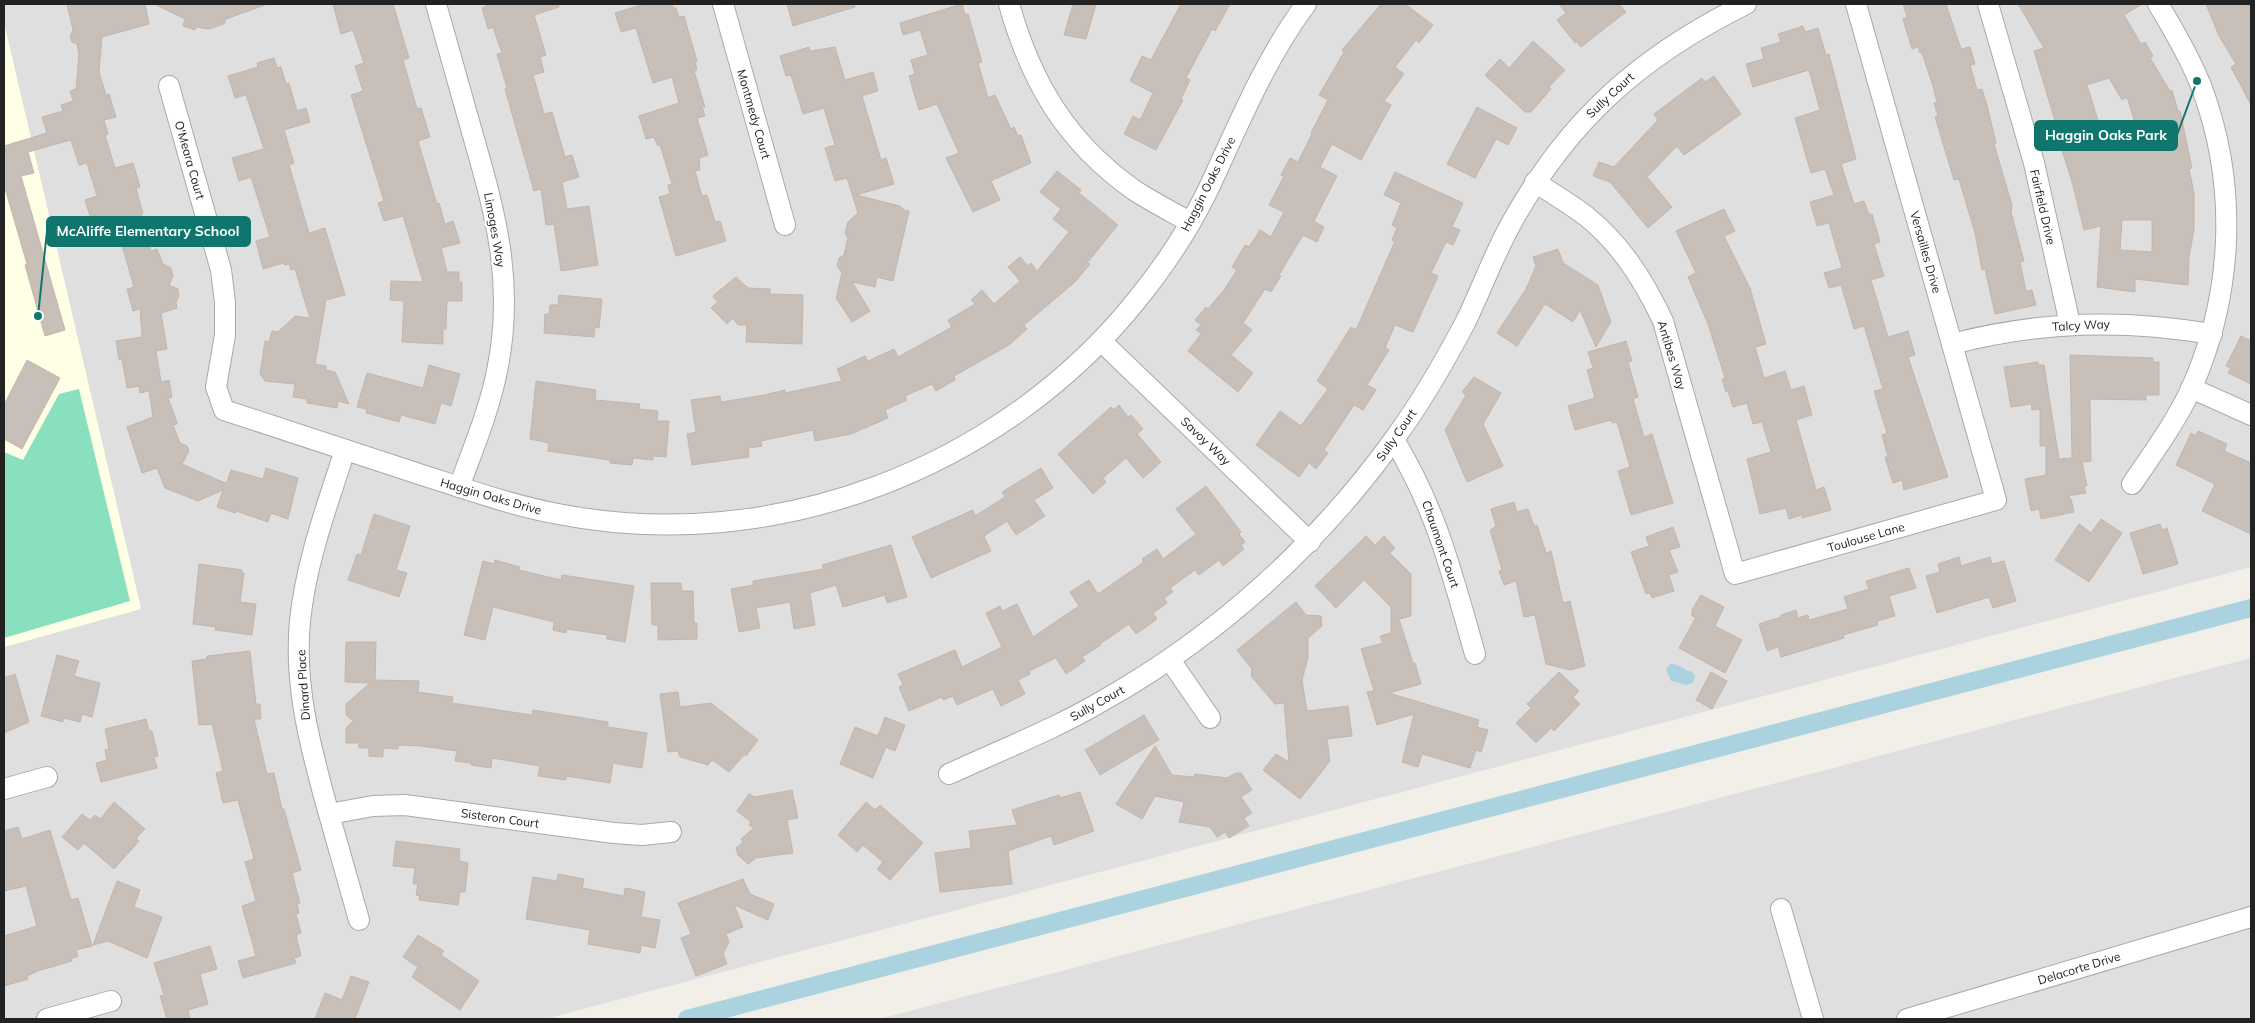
<svg xmlns="http://www.w3.org/2000/svg" width="2255" height="1023" font-family="Mulish,sans-serif">
	<style>
		.residential { fill: #e0dfdf }
		.education { fill: #ffffe5 }
		.pitch { fill: #88e0be }
		.water { fill: #aad3df }
		.lines { fill: none; stroke-linecap: round; stroke-linejoin: round }
		.canal { stroke: #aad3df; stroke-width: 18 }
		.building { fill: #c7bfb8; stroke: #c4b6ab; fill-rule: evenodd }
		.minor-casing { stroke: #a9a9a9; stroke-width: 22 }
		.minor { stroke: #fff; stroke-width: 20 }
		.labels { text-anchor: middle; dominant-baseline: central; stroke-width: 4.5; stroke-linejoin: round; paint-order: stroke }
		.street-label { font-size: 12px; fill: #222; stroke: #fff }
		.leader { fill: none; stroke: #0f766e; stroke-width: 2 }
		.callout-dot { fill: #0f766e; stroke: #fff; stroke-width: 2 }
		.callout { fill: #0f766e; stroke: #0f766e; stroke-width: 2 }
		.callout-label { font-size: 14px; text-anchor: middle; font-weight: bold; fill: #fff }
	</style>
	<rect width="100%" height="100%" fill="#f2efe9"/>
	<g class="residential">
		<path d="M4,4H2251V567L545,1019H4V647L141,608L4,23Z"/>
		<path d="M2251,658V1019H879Z"/>
	</g>
	<path class="education" d="M4,23L141,609L4,647Z"/>
	<path class="pitch" d="M79,389L130,601L4,638V452L23,460L59,394Z"/>
	<path class="water" d="M1670,664C1678,663 1684,670 1692,672L1695,676L1693,683L1686,685L1671,681L1666,670Z"/>
	<g class="lines">
		<path class="canal" d="M687,1019L2251,608"/>
	</g>
	<g class="building">
		<path d="M67,4H145L149,24L102,37L99,72L106,95L109,94L116,117L104,120L108,134L105,135L115,168L133,163L140,187L136,188L143,214L141,215L151,251L157,249L163,264L171,268L173,276L169,285L178,289L179,296L176,302L177,308L161,313L167,349L156,351L161,382L169,380L172,397L168,398L177,422V424L173,425L180,443L187,446L189,451L182,464L225,483L227,482L231,470L263,479L266,468L298,478L288,519L271,513L268,522L236,511L235,513L217,507L223,490L198,501L165,488L157,468L142,473L127,427L153,417L149,391L140,393L139,386L127,388L122,359L119,360L116,341L142,337L140,309L133,311L127,289L134,287L119,235L88,244L82,225L92,222L85,200L97,196L87,163L79,165L71,140L28,152L34,173L21,176L65,330L45,336L25,265L27,264L4,185V146L47,133L42,117L63,111L61,105L73,101L70,91L76,89L79,53L77,44L72,42L70,37L73,30Z"/>
		<path d="M154,4H264L265,5L226,19L224,24L209,29L196,27L195,30L183,26L185,19Z"/>
		<path d="M333,4H393L409,58L403,60L417,109L421,108L430,137L418,141L437,204L439,203L445,224L453,221L460,243L441,248L447,272H459V282H462V301H447L446,329H443V344L402,342L404,301L390,300L391,281L423,282L403,216L384,221L378,203L384,201L351,95L363,91L355,66L364,63L353,30L341,34Z"/>
		<path d="M485,4H559V7L534,15L546,55L540,57L544,72L533,75L544,114L552,112L565,157L572,155L579,177L562,182L567,209L589,206L598,265L561,271L554,224L546,225L541,189L534,191L505,89L507,88L497,54L502,53L493,27L488,29L482,8L486,7Z"/>
		<path d="M644,4H672L673,8H676L679,17L684,16L697,61L695,62L697,70L694,71L705,107H702L705,116L697,118L708,155L699,158L700,170L695,171L702,196L707,195L715,222L720,221L726,241L676,256L659,197L670,194L668,185L672,184L660,145H657L654,137L646,139L639,116L679,103L672,77L653,83L636,28L621,32L615,13Z"/>
		<path d="M787,4H854L855,7L793,26Z"/>
		<path d="M962,4L965,15L968,14L982,62L978,63L988,98L995,95L1011,129L1014,127L1018,136L1021,135L1031,163L991,181L1000,200L973,212L946,158L959,153L937,104L919,110L909,76L915,74L911,60L928,55L920,30L903,35L900,23Z"/>
		<path d="M1073,4H1096L1086,39L1064,35Z"/>
		<path d="M1181,4H1230L1215,31L1212,29L1186,78L1190,80L1181,99L1183,100L1156,150L1124,134L1133,116L1140,120L1153,93L1130,81L1142,56L1151,60Z"/>
		<path d="M1381,4H1405L1433,25L1419,43L1416,40L1395,67L1404,74L1384,101L1391,105L1361,160L1332,144L1320,167L1337,176L1314,221L1324,227L1317,242L1303,235L1279,275L1281,276L1271,292L1265,289L1243,323L1252,330L1231,355L1253,373L1238,392L1188,351L1201,334L1196,330L1201,325L1195,320L1206,307L1208,309L1224,290L1237,270L1232,267L1245,245L1249,247L1260,230L1271,237L1284,212L1269,205L1284,176L1281,175L1290,158L1298,162L1312,134L1311,133L1328,100L1319,95L1344,52L1342,50Z"/>
		<path d="M1559,4H1619L1626,12L1581,47L1576,41L1575,43L1557,20L1566,13Z"/>
		<path d="M1903,4H1946L1961,49L1970,47L1975,64L1970,65L1977,90L1982,89L1987,105L1996,143L1994,144L2012,205L2011,212L2024,261L2020,262L2026,291L2032,290L2036,305L1995,314L1985,269L1982,270L1975,233L1959,179L1954,180L1935,117L1938,116L1934,103L1937,102L1933,86L1922,53H1920L1918,47L1912,49L1903,19L1907,17Z"/>
		<path d="M2018,4H2142L2124,15L2141,44L2145,42L2153,56L2150,58L2170,91L2172,90L2178,111H2180L2192,168L2189,169L2194,193V229L2189,258L2188,285L2135,279V292L2097,287L2101,226L2084,230L2071,178L2060,145L2062,144L2034,51L2044,48ZM2109,78L2122,100L2127,97L2142,145L2114,151L2108,131L2102,133L2087,85ZM2122,220H2152V252L2120,250Z"/>
		<path d="M2206,4H2251V105L2231,67L2236,64L2219,36Z"/>
		<path d="M1803,26L1805,32L1818,28L1826,55L1829,54L1856,159L1841,164L1854,204L1864,201L1869,215L1872,214L1880,242L1874,244L1884,276L1871,280L1888,337L1908,331L1915,355L1908,357L1948,477L1904,490L1902,480L1893,483L1885,457H1888L1882,435L1887,433L1874,391L1883,389L1864,326L1854,329L1841,285L1829,288L1824,273L1842,268L1829,223L1817,226L1810,202L1834,195L1825,169L1811,173L1795,118L1820,110L1809,70L1753,87L1746,64L1764,59L1761,48L1781,42L1778,34Z"/>
		<path d="M1533,41L1565,70L1549,87L1551,89L1531,112H1525L1485,75L1500,59L1509,68Z"/>
		<path d="M809,47L810,51L835,47L845,80L873,72L878,91L862,96L881,160L886,158L894,184L856,195L900,206L904,210L909,211L893,281L877,277L875,287L852,282L870,311L852,322L836,298L842,273L837,266L839,258L844,255L846,246L848,238L845,233L848,222L858,213L847,178L835,181L825,148L835,145L824,108L803,114L791,75L786,76L780,56Z"/>
		<path d="M274,58L277,68L281,67L286,84L289,83L297,111L306,108L310,122L284,130L294,163L289,165L309,233L325,228L345,295L326,300L315,364L326,366V370L335,372L349,404L338,401L337,408L307,403V399L293,397L295,384L265,381L260,374L265,341L269,342L272,331L278,332L295,316L310,318L295,269L291,270L289,264L285,265L284,263L263,269L256,241L270,237L251,177L239,181L232,158L264,149L246,95L235,98L228,76L258,67L257,63Z"/>
		<path d="M1714,76L1741,114L1684,155L1677,146L1647,177L1672,207L1648,228L1610,182L1593,176L1599,162L1614,167L1658,120L1654,114L1702,78L1705,82Z"/>
		<path d="M1477,107L1517,128L1508,145L1496,139L1475,178L1447,164Z"/>
		<path d="M1057,171L1081,190L1079,193L1118,225L1087,263L1090,264L1075,282L1024,325L1027,329L1009,345L954,376L955,380L936,391L932,384L905,396L907,400L885,410L888,418L851,434L815,441L813,430L761,441L762,446L748,448L749,457L692,465L687,434L696,432L691,400L720,396L721,402L764,395L785,390V393L842,381L837,369L865,356L868,361L894,349L898,357L952,327L948,320L975,304L971,300L982,290L994,304L1020,281L1008,267L1020,257L1028,266L1031,263L1037,271L1069,232L1053,219L1061,209L1040,192Z"/>
		<path d="M1395,172L1463,203L1452,227L1460,230L1453,245L1446,242L1431,273L1438,276L1413,332L1395,325L1385,348L1389,350L1367,385L1376,390L1363,410L1354,405L1324,450L1328,453L1316,469L1309,463L1299,477L1256,445L1280,411L1301,426L1328,389L1317,381L1351,327L1356,330L1395,241L1392,240L1397,228L1392,225L1401,203L1384,195Z"/>
		<path d="M1724,209L1735,231L1724,236L1750,288L1766,344L1755,347L1764,378L1785,371L1791,390L1804,386L1812,415L1796,420L1816,490L1824,487L1831,510L1802,518V515L1789,519L1786,508L1760,514L1747,459L1771,452L1762,422L1753,424L1747,403L1733,407L1728,391L1726,392L1722,379L1725,378L1708,324L1688,277L1696,273L1676,231Z"/>
		<path d="M1558,249L1563,263L1598,285L1611,322L1596,347L1580,310L1573,322L1545,304L1517,346L1497,333L1526,289L1536,266L1533,257Z"/>
		<path d="M736,277L748,288L770,289V294L803,295L802,344L746,342L747,325H738L733,318L727,324L711,308L718,302L713,297L714,295Z"/>
		<path d="M559,295L602,299L599,328L595,327L594,337L544,333L545,314H549L550,305H558Z"/>
		<path d="M2241,336L2251,341V384L2228,373L2231,368L2226,366Z"/>
		<path d="M1626,341L1632,361L1628,362L1638,397L1633,399L1644,437L1652,434L1673,503L1631,515L1618,471L1630,467L1617,422L1612,423L1611,420L1575,430L1568,406L1595,398L1587,370L1593,368L1588,352Z"/>
		<path d="M2070,355L2153,358V362H2159V395H2146V400L2090,399L2091,461L2082,462L2087,486H2084L2086,493L2068,496L2071,499L2074,512L2041,519L2039,509L2031,511L2025,479L2046,475V446H2040V409L2032,410L2031,404L2011,407L2004,367L2038,362V365H2044L2059,459L2072,458Z"/>
		<path d="M27,360L60,378L22,449L4,439V405Z"/>
		<path d="M429,365L460,374L451,406L441,403L435,424L401,415L399,422L366,413L367,409L357,407L367,373L423,388Z"/>
		<path d="M1474,377L1501,393L1483,424L1503,466L1467,482L1445,430L1466,395L1462,392Z"/>
		<path d="M536,381L596,390L595,400L640,404L639,409L658,411L657,421H669L666,457L653,456V460L633,458L632,465L610,463V460L548,451L549,443L530,439Z"/>
		<path d="M1119,405L1128,417L1131,415L1143,429L1137,434L1161,462L1143,478L1126,458L1103,478L1106,482L1093,494L1058,454L1111,407L1114,410Z"/>
		<path d="M2198,431L2227,444L2224,451L2251,463V534L2202,511L2215,484L2176,465L2191,433L2196,436Z"/>
		<path d="M1041,468L1053,488L1034,500L1045,516L1016,535L1007,521L984,536L991,551L931,578L912,537L973,510L975,516L1005,497L1002,492Z"/>
		<path d="M1206,486L1241,532L1239,534L1245,542L1241,545L1244,549L1223,566L1219,560L1199,575L1195,570L1170,588L1173,592L1164,598L1167,603L1153,613L1157,619L1136,634L1129,624L1100,644L1101,645L1082,657L1085,661L1066,674L1056,658L1029,671L1030,674L1018,680L1025,694L1001,706L993,689L957,705L953,696L943,700L942,697L909,711L899,687L903,685L898,674L955,650L962,667L1002,647L986,613L1000,606L1002,611L1017,604L1033,637L1079,606L1070,592L1089,580L1098,594L1144,562L1142,559L1157,549L1163,559L1196,534L1176,509Z"/>
		<path d="M1514,502L1517,512L1528,509L1534,526L1537,525L1546,553L1551,551L1563,603L1570,601L1585,666L1570,670L1546,664L1535,615L1524,617L1516,581L1504,585L1499,571L1502,570L1490,530L1496,526L1491,509Z"/>
		<path d="M374,514L410,526L396,570L407,573L399,597L348,580L357,554L361,555Z"/>
		<path d="M2101,519L2122,533L2089,582L2055,560L2079,524L2091,533Z"/>
		<path d="M2160,524L2162,530L2167,528L2178,564L2143,574L2130,533Z"/>
		<path d="M1673,527L1680,547L1669,550L1678,572L1669,575L1674,591L1652,598L1650,593L1646,594L1631,552L1649,546L1646,537Z"/>
		<path d="M1366,536L1375,545L1384,536L1395,548L1390,553L1411,574V616L1399,619L1413,663H1415L1421,684L1389,693L1479,720L1477,727L1488,730L1481,752L1476,750L1470,768L1422,754L1418,767L1402,762L1414,714L1377,725L1367,692L1374,691L1361,649L1383,643L1380,636L1391,633V607L1364,580L1336,608L1315,586Z"/>
		<path d="M891,545L907,597L887,603L885,595L843,607L836,585L810,593L815,625L794,629L790,602L756,608L760,628L739,632L731,589L753,585V581L824,569L822,565Z"/>
		<path d="M1959,557L1961,566L1990,557L1992,564L2004,561L2016,601L1993,608L1989,597L1937,613L1926,576L1940,572L1938,564Z"/>
		<path d="M495,560L520,567L519,570L561,580L562,575L634,586L625,642L607,639V635L567,629L566,633L553,630L554,622L493,607L485,640L464,635L483,561L494,564Z"/>
		<path d="M199,564L242,570L241,572L244,573L240,602L256,604L252,635L215,630L216,627L193,624Z"/>
		<path d="M1909,568L1916,588L1889,596L1895,616L1877,621L1878,625L1843,635L1844,638L1781,657L1778,647L1767,651L1759,624L1781,617V615L1796,610L1798,618L1808,615L1809,620L1848,609L1844,597L1869,589L1866,581Z"/>
		<path d="M651,583H681L682,591H693L694,623H697V639L658,640V625H652Z"/>
		<path d="M1701,595L1724,607L1715,626L1742,640L1725,673L1679,648L1696,617L1692,616V610Z"/>
		<path d="M1296,602L1306,615L1321,616L1322,626L1308,638V658L1302,680L1307,711L1348,706L1352,736L1327,739L1330,761L1300,799L1263,770L1276,754L1289,762L1284,703L1275,704L1251,676L1252,669L1237,650Z"/>
		<path d="M346,642H376L375,680L419,681L418,692L453,697L452,703L532,715L533,710L608,722V727L647,733L642,768L613,763L610,783L566,776V780L538,776L540,766L492,758L491,768L471,765V763L455,761L457,751L421,746L398,745V749L383,748V757L369,756V748H359V743H346V728L353,721L346,715V704L370,683L345,682Z"/>
		<path d="M250,651L256,704H260L261,719H254L267,774L274,773L282,809H284L301,870L292,873L300,903L297,904L299,913L296,914L301,933L296,935L301,956L294,958L296,963L243,978L238,961L256,956L242,906L256,901L245,862L254,859L238,800L223,803L216,773L223,771L212,724L199,725L192,661L207,659V656Z"/>
		<path d="M57,655L79,661L74,676L100,683L92,717L82,714L80,722L63,718V722L41,716Z"/>
		<path d="M1559,672L1579,691L1573,697L1580,704L1554,731L1551,728L1536,743L1516,723L1531,708L1527,704Z"/>
		<path d="M1711,672L1727,681L1712,709L1696,700Z"/>
		<path d="M15,674L29,722L4,733V678Z"/>
		<path d="M678,692L680,707L711,703L758,740L746,756L745,754L729,772L712,760L708,765L680,757L678,751L668,752L660,694Z"/>
		<path d="M1144,715L1159,740L1100,775L1085,750Z"/>
		<path d="M885,717L905,725L895,751L886,747L873,778L840,764L855,727L878,736Z"/>
		<path d="M146,719L149,731H152L158,756L154,757L157,768L101,782L96,763L107,760L105,750L109,749L105,729Z"/>
		<path d="M1155,746L1172,775L1194,777L1195,774L1227,778L1236,773H1241L1252,790L1241,797L1252,813L1244,818L1249,826L1229,838L1225,832L1217,837L1210,827L1179,822L1184,802L1155,796L1142,819L1116,804Z"/>
		<path d="M792,790L798,818L787,820L793,853L756,858L748,864L738,855L736,848L743,842L741,839L754,828L749,825L751,822L737,811L749,794L755,797Z"/>
		<path d="M1080,792L1094,831L1054,845L1051,836L1008,851L1012,884L940,892L935,853L971,848L969,831L1017,825L1012,810L1059,795L1060,798Z"/>
		<path d="M114,802L145,829L136,838L139,841L114,869L84,843L78,850L62,837L82,814L90,820L95,815L100,819Z"/>
		<path d="M866,802L875,810L880,805L923,843L890,880L877,869L883,862L863,845L857,852L838,835Z"/>
		<path d="M18,827L22,839L50,830L71,900L78,898L92,946L76,950L78,956L71,959L72,961L38,971L27,976L28,979L4,986V936L37,926L26,886L4,891V831Z"/>
		<path d="M396,841L460,849L459,861L468,863L465,892H460L458,905L419,900L420,896L416,895L418,884H413L415,868L393,866Z"/>
		<path d="M558,874L584,879L582,888L624,896L625,888L645,892L641,917L660,920L655,948L641,945L640,953L588,944L590,930L526,919L533,877L557,881Z"/>
		<path d="M743,879L750,894L774,904L768,920L734,905L743,927L726,934L729,942L723,954L727,964L696,976L681,938L691,934L678,903Z"/>
		<path d="M117,881L140,890L134,907L162,917L147,958L108,941L93,945Z"/>
		<path d="M418,935L444,951L441,955L479,981L460,1010L412,977L418,967L403,957Z"/>
		<path d="M210,946L217,969L200,974L208,1004L188,1010L190,1019H167L160,996L164,995L154,963Z"/>
		<path d="M351,976L369,982L355,1019H315L325,993L342,1000Z"/>
	</g>
	<g class="lines">
		<g class="minor-casing">
			<g id="minor">
				<path d="M436,4C448,46 460,89 472,132C496,215 515,284 497,371C489,411 473,449 459,487"/>
				<path d="M723,4L785,225"/>
				<path d="M1009,4C1031,82 1066,142 1134,190C1152,202 1172,212 1190,222"/>
				<path d="M1988,4L2034,163L2070,324"/>
				<path d="M169,86L221,270L225,302V335L216,387L224,410C288,431 352,452 416,473C463,488 510,505 558,514C772,556 1000,470 1136,301C1163,268 1187,232 1206,194C1237,129 1263,62 1306,4"/>
				<path d="M1535,182C1552,193 1570,204 1586,216C1621,244 1644,281 1663,321L1735,574L1996,500L1856,4"/>
				<path d="M1101,341L1310,542"/>
				<path d="M1952,344C2041,321 2122,319 2212,334"/>
				<path d="M2191,388L2251,415"/>
				<path d="M1394,440C1437,510 1453,577 1475,654"/>
				<path d="M345,450C327,506 306,562 300,621C294,683 309,741 325,800C336,840 348,880 359,920"/>
				<path d="M2132,484C2153,453 2176,422 2192,387C2233,294 2238,188 2203,91C2192,61 2175,32 2158,4"/>
				<path d="M1170,660L1210,718"/>
				<path d="M949,774C1001,750 1055,729 1104,700C1219,635 1318,545 1395,438C1422,401 1445,361 1466,321C1482,288 1494,254 1512,222C1569,119 1641,56 1746,4"/>
				<path d="M4,789L47,777"/>
				<path d="M329,814L373,806L405,805L614,833L642,835L671,832"/>
				<path d="M1781,909L1813,1019"/>
				<path d="M47,1019L111,1001"/>
				<path d="M1907,1019L2251,917"/>
			</g>
		</g>
		<use href="#minor" class="minor"/>
	</g>
	<g class="labels">
		<g class="street-label">
			<text transform="translate(1610 95) rotate(-43)">Sully Court</text>
			<text transform="translate(754 114) rotate(74)">Montmedy Court</text>
			<text transform="translate(190 160) rotate(74)">O'Meara Court</text>
			<text transform="translate(1208 184) rotate(-63)">Haggin Oaks Drive</text>
			<text transform="translate(2043 207) rotate(77)">Fairfield Drive</text>
			<text transform="translate(495 230) rotate(80)">Limoges Way</text>
			<text transform="translate(1926 252) rotate(74)">Versailles Drive</text>
			<text transform="translate(2081 325) rotate(-3)">Talcy Way</text>
			<text transform="translate(1672 355) rotate(73)">Antibes Way</text>
			<text transform="translate(1396 435) rotate(-55)">Sully Court</text>
			<text transform="translate(1206 441) rotate(44)">Savoy Way</text>
			<text transform="translate(491 496) rotate(16)">Haggin Oaks Drive</text>
			<text transform="translate(1866 537) rotate(-16)">Toulouse Lane</text>
			<text transform="translate(1441 544) rotate(71)">Chaumont Court</text>
			<text transform="translate(303 685) rotate(-94)">Dinard Place</text>
			<text transform="translate(1097 703) rotate(-29)">Sully Court</text>
			<text transform="translate(500 818) rotate(8)">Sisteron Court</text>
			<text transform="translate(2079 968) rotate(-17)">Delacorte Drive</text>
		</g>
	</g>
	<path class="leader" d="M2197 81L2177 135M38 316L47 231"/>
	<g class="callout-dot">
		<circle cx="2197" cy="81" r="5"/>
		<circle cx="38" cy="316" r="5"/>
	</g>
	<g class="callout">
		<rect x="2035" y="121" width="142" height="29" rx="5"/>
		<rect x="47" y="217" width="203" height="29" rx="5"/>
	</g>
	<g class="callout-label">
		<text x="2106" y="140">Haggin Oaks Park</text>
		<text x="148" y="236">McAliffe Elementary School</text>
	</g>
	<rect width="2255" height="1023" fill="none" stroke="#222222" stroke-width="10"/>
</svg>
